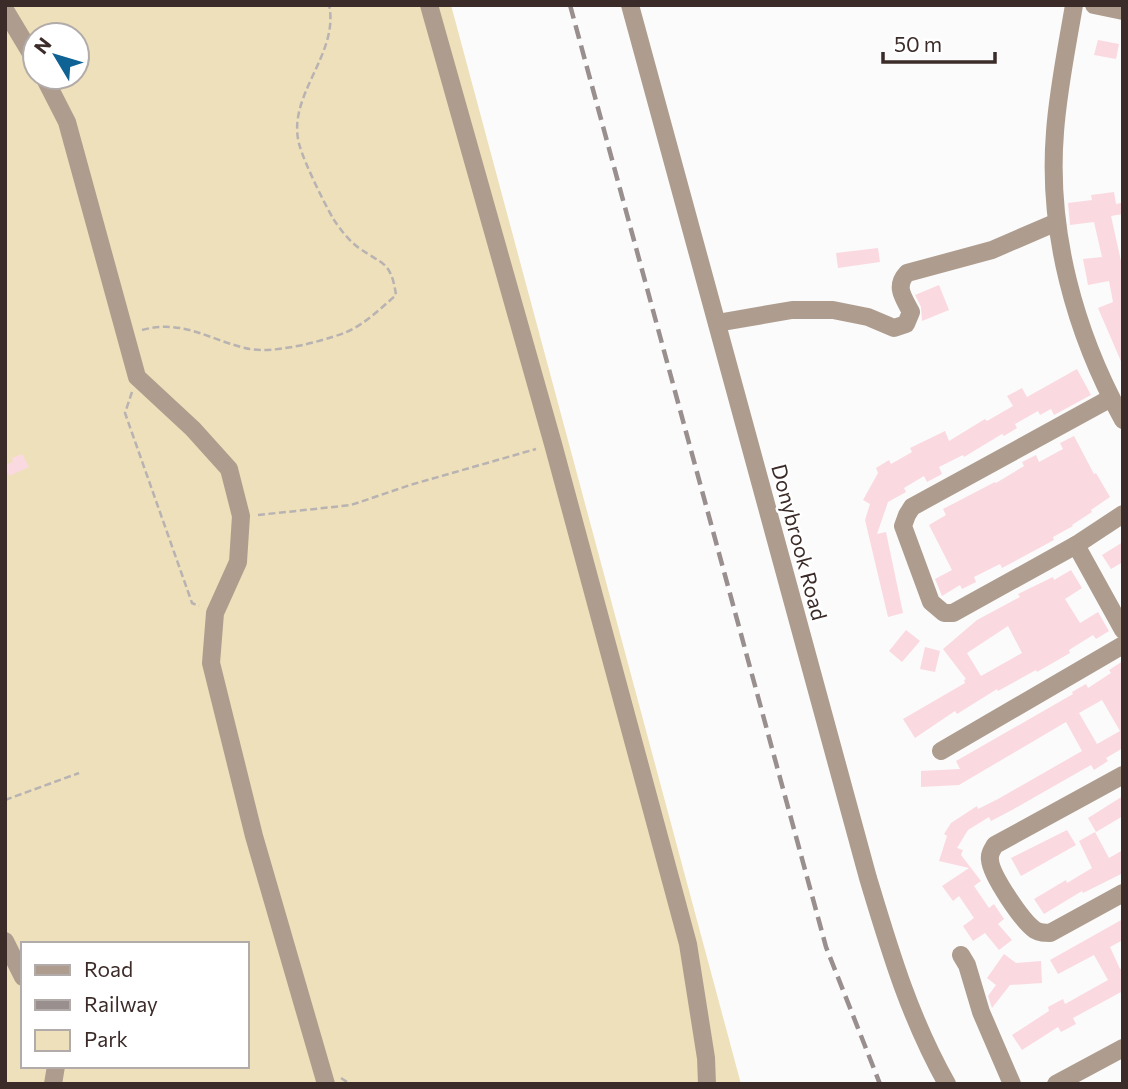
<svg xmlns="http://www.w3.org/2000/svg" width="1128" height="1089" font-family="Commissioner,sans-serif">
	<style>
		.green { fill: #ede0ba; fill-rule: evenodd }
		.building { fill: #fbd9e1; fill-rule: evenodd }
		.lines { fill: none; stroke-linecap: round; stroke-linejoin: round }
		.path { stroke: #b8b3b2; stroke-width: 2.5; stroke-dasharray: 7 3.5; stroke-linecap: butt }
		.minor { stroke: #ae9d8e; stroke-width: 18 }
		.rail { stroke: #988f8e; stroke-width: 4.5; stroke-dasharray: 14 7; stroke-linecap: butt }
		.labels { text-anchor: middle; dominant-baseline: central; stroke-width: 5; stroke-linejoin: round; paint-order: stroke }
		.street-label { font-size: 21px; fill: #3c2c29; stroke: #fff }
	</style>
	<rect width="100%" height="100%" fill="#fbfbfb"/>
	<path class="green" d="M5,5H451L741,1084H5ZM35,35H77V77H35ZM23,944H247V1066H23Z"/>
	<g class="building">
		<path d="M1098,40L1119,44L1116,59L1094,55Z"/>
		<path d="M1114,192L1116,204L1121,203L1123,214L1111,216L1123,270V366L1098,308L1113,302L1109,281L1088,285L1083,259L1102,257L1094,222L1070,225L1068,203L1092,200L1091,195Z"/>
		<path d="M878,248L880,262L838,268L836,253Z"/>
		<path d="M939,285L949,310L922,321L921,307L915,295Z"/>
		<path d="M1077,369L1091,395L1054,415L1051,409L1040,415L1038,411L1015,424L1017,428L1004,436L1002,434L964,457L963,455L939,467L942,474L927,482L924,476L904,488L906,492L888,502L877,534L886,532L903,613L888,617L865,520L870,504L863,500L878,473L876,468L889,460L891,464L912,452L910,448L945,431L949,441L985,419L987,421L1013,406L1007,396L1022,388L1027,397Z"/>
		<path d="M1074,436L1094,474L1096,473L1110,497L1091,510L1092,512L1072,525L1073,526L1053,537L1054,540L1002,568L1000,564L974,577L976,582L962,589L960,585L942,596L935,579L952,570L929,525L946,515L943,509L995,482L996,483L1024,466L1022,462L1036,455L1039,462L1063,449L1060,443Z"/>
		<path d="M22,454L29,467L9,476L5,465L13,462L12,458Z"/>
		<path d="M1123,542V562L1111,569L1102,555Z"/>
		<path d="M1071,570L1082,588L1065,599L1080,623L1098,612L1109,631L1096,639L1093,635L1069,650L1070,653L1037,672L1036,670L998,691L997,689L957,714L955,711L915,738L903,719L965,683L964,680L966,679L943,649L977,620L1020,597L1018,594L1053,577L1054,580ZM1008,626L1022,653L981,676L967,653Z"/>
		<path d="M906,630L920,641L902,662L889,651Z"/>
		<path d="M925,647L940,651L935,672L920,669Z"/>
		<path d="M1123,661V748L1106,758L1108,761L1094,770L1091,765L1012,810L991,821L989,817L968,830L957,848L963,850L961,855L981,881L974,886L989,908L994,904L1004,919L998,924L1012,940L999,950L985,933L973,941L963,926L974,918L959,896L953,901L942,886L969,868L939,861L947,836L944,834L951,823L977,806L978,809L998,799L1082,751L1066,722L959,785L921,787V771L960,769L956,761L1073,694L1072,692L1086,684L1088,688L1111,673L1109,670ZM1102,700L1120,731L1097,744L1079,713Z"/>
		<path d="M1123,796V816L1096,832L1088,818Z"/>
		<path d="M1067,830L1076,845L1021,876L1011,858Z"/>
		<path d="M1095,832L1109,858L1123,850V873L1083,893L1082,891L1044,914L1034,899L1066,880L1067,883L1092,868L1079,841Z"/>
		<path d="M1123,919V940L1110,947L1120,969L1123,968V991L1073,1018L1076,1024L1061,1032L1058,1027L1022,1050L1012,1035L1049,1011L1048,1007L1063,999L1065,1004L1108,980L1094,955L1058,974L1050,960Z"/>
		<path d="M1004,954L1016,963L1041,961L1042,983L1010,985L992,1008L988,996L996,985L987,978Z"/>
	</g>
	<g class="lines">
		<g class="path">
			<path d="M142,330C182,319 208,339 245,348C270,355 320,342 344,333C364,325 380,309 396,295C391,261 383,265 359,248C350,242 340,229 334,220C325,205 305,164 300,147C284,97 340,55 329,5"/>
			<path d="M132,392L125,413L192,603L199,606"/>
			<path d="M258,515L351,505L410,485L536,449"/>
			<path d="M5,800L79,773"/>
			<path d="M341,1078L350,1084"/>
		</g>
		<g class="minor">
			<path d="M429,5L553,444L688,944L706,1058L707,1084"/>
			<path d="M630,5L868,878C890,951 909,1016 947,1084"/>
			<path d="M1074,5C1067,47 1058,90 1055,132C1047,232 1075,333 1123,420"/>
			<path d="M1094,5L1123,11"/>
			<path d="M5,10L35,60"/>
			<path d="M44,77L67,122L137,377L193,429L229,469L241,516L238,562L215,613L211,663L254,836L326,1084"/>
			<path d="M717,323L792,310H833L868,317L894,328L906,324L911,312C904,298 894,287 907,273L992,250L1057,222"/>
			<path d="M1111,398L912,507L907,515L903,526L931,602L944,613H953L1076,545L1123,514"/>
			<path d="M1076,545L1123,630"/>
			<path d="M941,751L1123,645"/>
			<path d="M1123,775L995,845C992,850 989,854 990,860C991,875 1022,921 1035,930C1040,933 1044,933 1050,933L1123,893"/>
			<path d="M5,941L23,977"/>
			<path d="M961,955L967,965L981,1012L1012,1084"/>
			<path d="M53,1084L56,1066"/>
			<path d="M1056,1084L1123,1048"/>
		</g>
		<path class="rail" d="M570,5L826,947L880,1084"/>
	</g>
	<g class="labels">
		<g class="street-label">
			<text transform="translate(800 542) rotate(75)">Donybrook Road</text>
		</g>
	</g>
	<rect width="1128" height="1089" fill="none" stroke="#3c2c29" stroke-width="14"/>
	<rect x="21" y="942" width="228" height="126" fill="#ffffff" stroke="#b1aba9" stroke-width="2"/>
	<rect x="35" y="965" width="35" height="10" fill="#ae9d8e" stroke="#b1aba9" stroke-width="2"/>
	<text x="84" y="977" font-size="21" fill="#3c2c29">Road</text>
	<rect x="35" y="1000" width="35" height="10" fill="#988f8e" stroke="#b1aba9" stroke-width="2"/>
	<text x="84" y="1012" font-size="21" fill="#3c2c29">Railway</text>
	<rect x="35" y="1030" width="35" height="21" fill="#ede0ba" stroke="#b1aba9" stroke-width="2"/>
	<text x="84" y="1047" font-size="21" fill="#3c2c29">Park</text>
	<g transform="translate(56 56) rotate(308)"><circle r="33" fill="#ffffff" stroke="#b1aba9" stroke-width="2"/>
	<path d="M0-5L12 26L0 18L-12 26Z" fill="#0f6294"/>
	<text y="-10" font-size="19" font-weight="bold" text-anchor="middle" fill="#3c2c29">N</text>
	</g>
	<path d="M883 52v10h112v-10" fill="none" stroke="#3c2c29" stroke-width="3.5"/>
	<text x="894" y="52" font-size="21" fill="#3c2c29" stroke="#ffffff" stroke-width="5" paint-order="stroke">50 m</text>
</svg>
